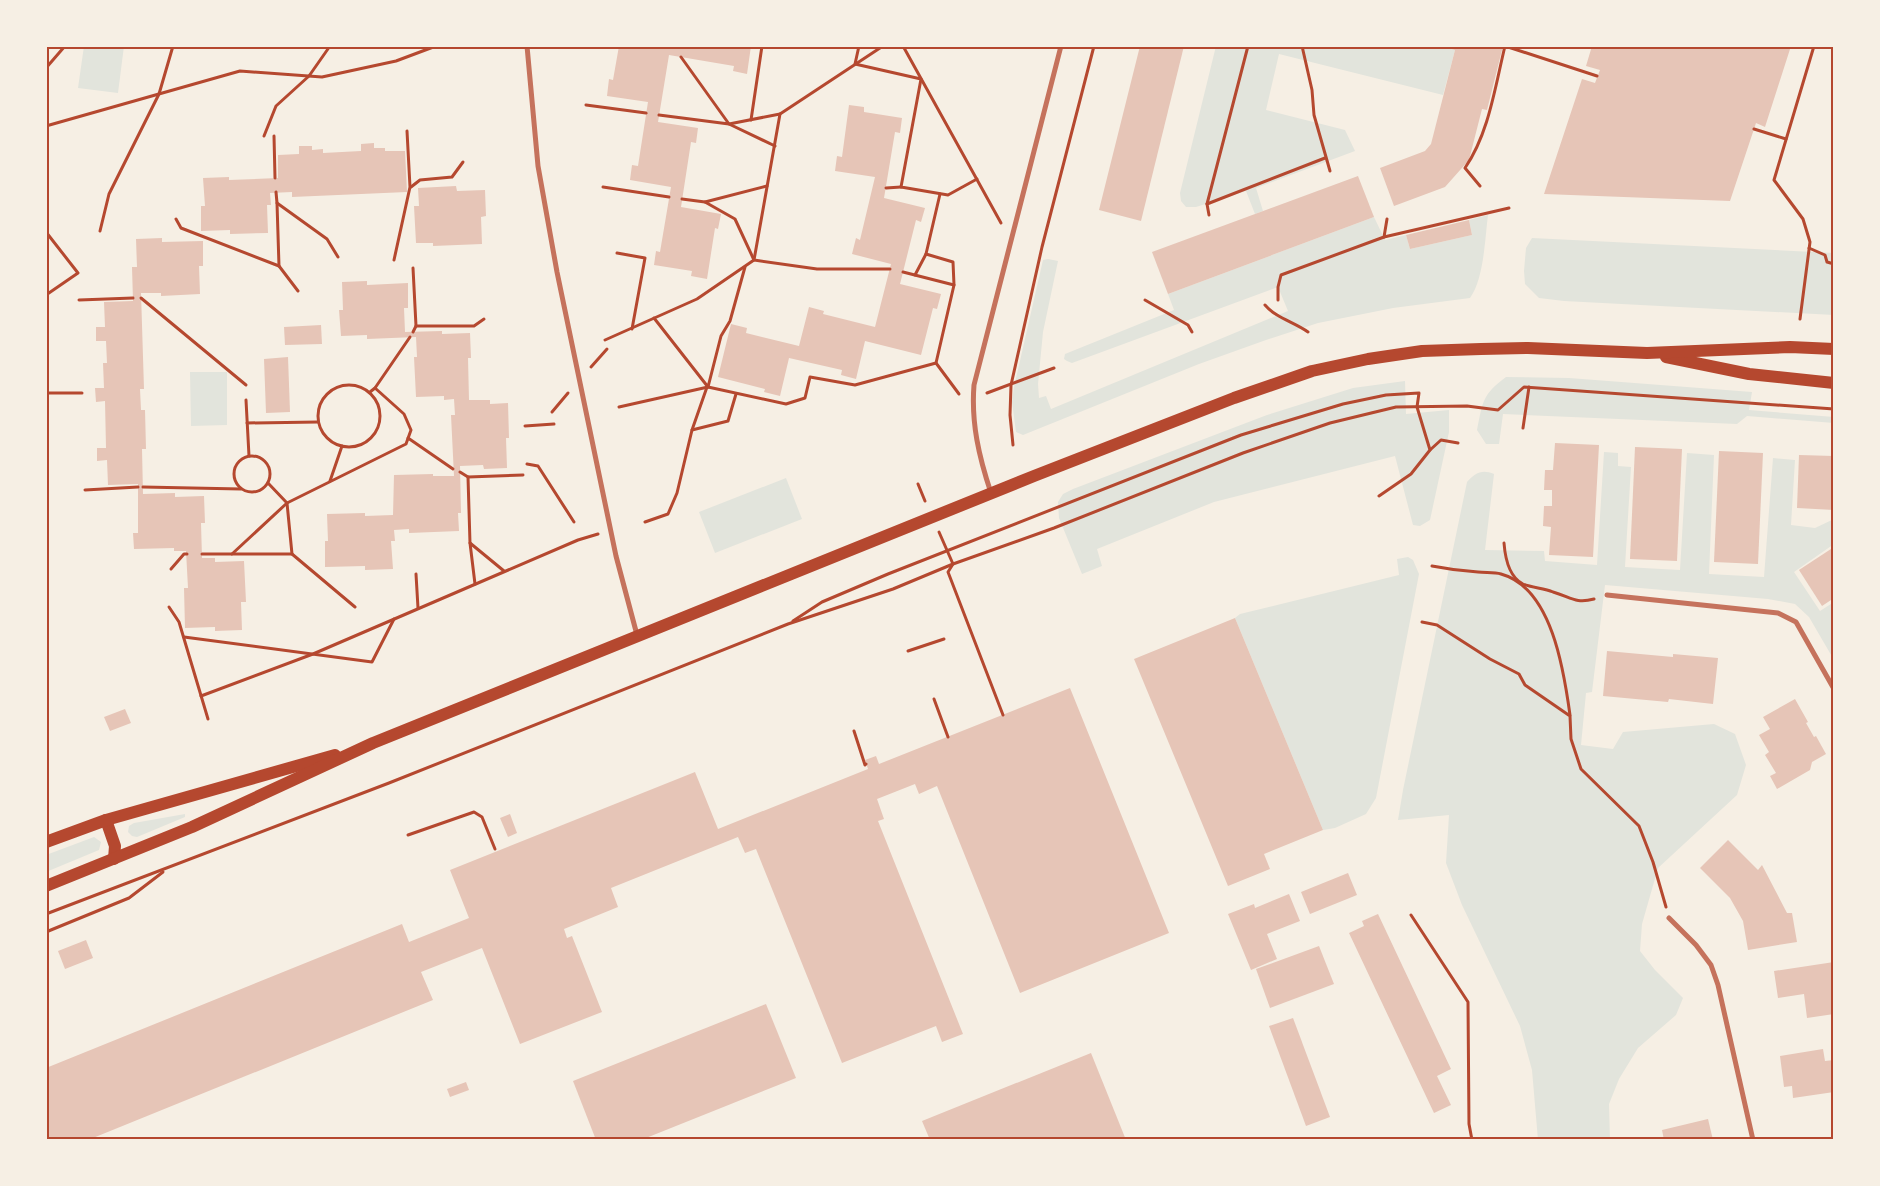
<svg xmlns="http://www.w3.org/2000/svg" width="1880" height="1186" font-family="'Sofia Sans Condensed',sans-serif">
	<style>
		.green { fill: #e2e4dc }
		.building { fill: #e6c5b7 }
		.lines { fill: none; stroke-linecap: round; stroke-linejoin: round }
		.path { stroke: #b5482f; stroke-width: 3 }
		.minor { stroke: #c5725c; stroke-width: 5 }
		.primary { stroke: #b5482f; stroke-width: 12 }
		.neatline { fill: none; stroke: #b5482f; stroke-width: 2 }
	</style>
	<rect width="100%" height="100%" fill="#f6efe4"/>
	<g class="green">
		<path d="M84,46H124L118,93L78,88Z"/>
		<path d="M1216,46H1438L1455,50L1443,95L1279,54L1266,110L1345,130L1355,151L1256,188L1263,211L1255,214L1246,191L1196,207H1186L1181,201L1180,193Z"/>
		<path d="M1488,215C1485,238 1484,279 1470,298L1393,308L1318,323L1266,340L1199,364L1023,435L1016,432L1012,402L1014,387L1043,260L1048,259L1058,261L1043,332L1038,384L1039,398L1046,396L1051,409L1288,311L1278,287L1072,363L1067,361L1064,359L1065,354L1174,310L1168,294L1374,217L1385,240L1406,235L1410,249L1472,235L1469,220Z"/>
		<path d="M1532,238L1834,253V315L1564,301L1539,298L1525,284L1524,271L1526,248Z"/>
		<path d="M190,372H227V425L191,426Z"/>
		<path d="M1506,377L1569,378L1752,392L1749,410L1834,417V423L1747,416L1737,424L1503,414L1499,444H1486L1477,430C1483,401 1482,395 1506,377Z"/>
		<path d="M1405,381L1406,414L1449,410V432L1430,520L1420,526L1413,525L1395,456L1214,502L1097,549L1102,566L1082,574L1059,518L1058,502L1063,494L1073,489L1267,415L1353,388Z"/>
		<path d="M1604,452L1618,453V466L1631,467L1625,567L1680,570L1687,453L1714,455L1709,574L1764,577L1773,458L1795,460L1791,525L1815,528L1834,519V544L1794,572L1820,611L1834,602V660L1809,617L1795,604L1768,599L1605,585L1592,692L1586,693L1581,745L1613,749L1623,732L1714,724L1735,734L1746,765L1737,795L1658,868L1642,924L1640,951L1655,970L1683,998L1676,1015L1638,1048L1619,1079L1609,1104L1610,1140H1538L1532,1070L1520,1026L1462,905L1446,863L1449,815L1398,820L1403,790L1467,482C1475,473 1482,469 1494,474L1485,550L1544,551L1545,561L1597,565Z"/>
		<path d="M786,478L802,519L715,553L699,512Z"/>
		<path d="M1408,557L1413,560L1419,574L1376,798L1366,814L1335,828L1323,830L1235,618L1240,614L1399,575L1397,559Z"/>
		<path d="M185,814V817L137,837L132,836L128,832L129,826L134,823Z"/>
		<path d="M94,837L101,842L99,850L46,872V855Z"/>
	</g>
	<g class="building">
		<path d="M619,46H751L747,74L733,71L734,66L669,55L658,122L698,128L696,143L691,142L681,207L721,214L718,229L715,228L707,279L691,276L692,271L654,265L656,251L660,252L671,187L630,180L632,165L638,166L648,102L607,96L609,79L613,80Z"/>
		<path d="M1140,46H1184L1141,221L1099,210Z"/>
		<path d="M1441,46H1503L1487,110L1482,109L1469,160L1445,187L1394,206L1380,168L1425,151L1431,144L1455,50Z"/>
		<path d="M1592,46H1791L1765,127L1756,123L1730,201L1544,194L1582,79L1595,83L1600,70L1586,66Z"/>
		<path d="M849,105L864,107V112L902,118L900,133L895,132L884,198L925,208L921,222L916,220L900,284L941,294L937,309L933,308L921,355L865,341L856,379L841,375L842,370L789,358L780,396L764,392L765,389L718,377L731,324L747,328L746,333L799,346L809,307L824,311L823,314L875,327L891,264L852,254L856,238L860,240L875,177L835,171L837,156L842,157Z"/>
		<path d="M374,143V148H385V151H405L407,192L292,197V192L270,193L271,205H267L268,233L230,234V230L201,231V206H205L203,178L229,177V180L278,178V155L299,154V146H312V150L323,149V153L361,151V144Z"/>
		<path d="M1358,176L1374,217L1168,294L1152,252Z"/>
		<path d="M456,186L457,191L485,190L486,216L481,217L482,244L433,246V243H416L414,206H419L418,188Z"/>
		<path d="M1469,220L1472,235L1410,249L1406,235Z"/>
		<path d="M162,238V242L203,241V266H199L200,294L161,296V293H141L144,389H140L141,410H145L146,449H142L143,494L175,493V497L204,496L205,523H201L202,558H215V562L244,561L246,602H241L242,630L215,631V627L185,628L184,588H188L186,551H174V548L134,549L133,533H138V484L108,485L107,460L97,461V448H106L105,401L96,402L95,388H104L103,363H107L106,341H96V327H105L104,302L133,301L132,267H137L136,239Z"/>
		<path d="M367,281V285L408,283V308H404L405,332L442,331V334L470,333L471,358H468L469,400H490V404L508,403L509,438H506L507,468L484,469L483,465L460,466L461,513H458L459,531L409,533V529L394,530L395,541H391L393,569L365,570V566L325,567V541H328L327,514L365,513V516L393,515L394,475L433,474V476H454L451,415H455L454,399L444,400V396L416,397L414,357H417L416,337L367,339V335L341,336L339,310H343L342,282Z"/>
		<path d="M321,325L322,344L285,345L284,327Z"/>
		<path d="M288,357L290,412L266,413L264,359Z"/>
		<path d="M1555,443L1599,445L1593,557L1549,555L1551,527L1543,526L1544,506H1552V490H1544L1545,470H1553Z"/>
		<path d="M1635,447L1682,449L1677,561L1630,559Z"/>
		<path d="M1719,451L1763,453L1758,564L1714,562Z"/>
		<path d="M1799,455L1834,456V510L1797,508Z"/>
		<path d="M1834,547V598L1822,606L1799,570Z"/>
		<path d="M1235,618L1323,830L1264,854L1270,869L1228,886L1134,659Z"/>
		<path d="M1607,651L1673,657V654L1718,658L1713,704L1669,699L1668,702L1603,696Z"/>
		<path d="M1070,688L1169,933L1020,993L937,786L919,794L915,784L877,799L884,819L878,821L963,1034L942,1042L936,1026L842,1063L756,849L745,853L738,837L611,888L618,907L564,929L567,938L572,936L602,1012L520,1044L482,948L421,972L433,1000L88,1140H46V1068L402,924L409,942L469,918L450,870L695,772L718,829L868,769L865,760L876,756L879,764Z"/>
		<path d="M1795,699L1808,722L1806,723L1814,737L1816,736L1826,754L1812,762L1810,770L1777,789L1770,776L1776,773L1765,755L1769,752L1759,735L1770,729L1763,717Z"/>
		<path d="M125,709L131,723L110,731L104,717Z"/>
		<path d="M510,814L517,833L508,837L500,818Z"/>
		<path d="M1728,840L1758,870L1762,865L1787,913H1792L1797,942L1748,950L1743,921L1730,898L1700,868Z"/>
		<path d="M1348,873L1357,895L1310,914L1301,892Z"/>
		<path d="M1289,894L1300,921L1267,934L1277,959L1251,970L1228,914L1254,904L1255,908Z"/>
		<path d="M1378,914L1451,1069L1437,1076L1451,1105L1434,1113L1349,933L1364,926L1362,921Z"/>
		<path d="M86,940L93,958L65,969L58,951Z"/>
		<path d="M1319,946L1334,984L1270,1008L1256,969Z"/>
		<path d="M1834,962V1014L1807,1018L1804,994L1778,998L1774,971Z"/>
		<path d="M766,1004L796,1078L641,1140H596L573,1081Z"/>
		<path d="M1293,1018L1330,1117L1306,1126L1269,1026Z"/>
		<path d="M1823,1049L1825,1061L1834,1060V1092L1793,1098L1792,1086L1784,1087L1780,1056Z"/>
		<path d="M1091,1053L1126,1140H930L922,1121Z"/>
		<path d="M466,1082L469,1090L450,1097L447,1089Z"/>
		<path d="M1708,1119L1713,1140H1664L1662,1130Z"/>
	</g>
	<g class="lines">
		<g class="path">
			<path d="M859,46L855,64L921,79L901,187L948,195L977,179"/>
			<path d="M903,46L1001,223"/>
			<path d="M1302,46L1312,90L1314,115L1330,171"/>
			<path d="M681,57L729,124L775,146"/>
			<path d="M46,68L65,46"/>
			<path d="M586,105L646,113"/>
			<path d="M659,115L729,124L780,114"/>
			<path d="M751,120L762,46"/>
			<path d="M46,126L240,71L322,77L396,61L436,46"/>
			<path d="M1754,129L1786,139"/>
			<path d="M264,136L276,106L309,76L330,46"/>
			<path d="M274,136L275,178"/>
			<path d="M767,186L705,202L735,219L754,260L817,269H890"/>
			<path d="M1480,186L1465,168C1489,133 1495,87 1505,46L1597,76"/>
			<path d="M411,187L420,180L452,177L463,162"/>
			<path d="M603,187L669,197"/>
			<path d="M886,188L901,187"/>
			<path d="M276,192L277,203L327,239L338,257"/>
			<path d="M682,199L705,202"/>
			<path d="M277,203L279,266L298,291"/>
			<path d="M1207,204L1325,158"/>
			<path d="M1209,215L1207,204L1248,46"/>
			<path d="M176,219L181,228L279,266"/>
			<path d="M100,231L109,194L159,94L173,46"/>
			<path d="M46,232L78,273L46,295"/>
			<path d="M1384,237L1509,208"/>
			<path d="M1809,248L1825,255L1827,262L1834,264"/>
			<path d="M617,253L645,258L632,329"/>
			<path d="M394,260L410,187L407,131"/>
			<path d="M413,268L416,326"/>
			<path d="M903,272L954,285"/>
			<path d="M915,275L926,254"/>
			<path d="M141,298L246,385"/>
			<path d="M79,300L133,298"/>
			<path d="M1145,300L1188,325L1192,332"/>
			<path d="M1278,300V287L1281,275L1384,237L1387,219"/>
			<path d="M1265,305C1276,318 1294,322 1308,332"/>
			<path d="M654,318L708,387L721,336L730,321L745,267"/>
			<path d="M1800,319L1810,242L1803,219L1774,180L1814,46"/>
			<path d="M413,332L416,326H474L484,319"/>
			<path d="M605,340L697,299L754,260L780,114L883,46"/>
			<path d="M936,363L959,394"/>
			<path d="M591,367L607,349"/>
			<circle cx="349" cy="416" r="31"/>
			<path d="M375,388L410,337"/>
			<path d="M46,393H82"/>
			<path d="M987,393L1054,368"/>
			<path d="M246,400L249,456"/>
			<path d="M619,407L708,387L786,404L805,398L810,377L855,385L936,363L954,285L953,262L926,254L940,194"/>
			<path d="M552,412L568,393"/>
			<path d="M247,423L318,422"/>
			<path d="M525,426L554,424"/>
			<path d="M1523,428L1529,387"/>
			<path d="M692,430L728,421L736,394"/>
			<path d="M408,438L453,469"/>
			<path d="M1013,445L1010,415L1011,385L1042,247L1094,46"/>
			<path d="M1430,450L1441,440L1458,443"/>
			<circle cx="252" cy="474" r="18"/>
			<path d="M527,464L538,466L574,522"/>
			<path d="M460,472L468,477L523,475"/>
			<path d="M468,477L470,543L475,584"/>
			<path d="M330,481L342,446"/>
			<path d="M268,483L287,503L292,554"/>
			<path d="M918,484L925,501"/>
			<path d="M143,487L241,489"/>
			<path d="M85,490L138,487"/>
			<path d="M645,522L668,514L677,493L692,430L707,387"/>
			<path d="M939,532L953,564L948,572L1003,715"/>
			<path d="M470,543L504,571"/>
			<path d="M1504,543C1505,556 1509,577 1523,584C1532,588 1544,588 1553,592C1571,597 1575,604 1594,599"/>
			<path d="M202,554H292L355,607"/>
			<path d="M232,554L287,503L406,444L411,430L404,414L375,388L370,392"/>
			<path d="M1432,566C1447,569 1462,571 1478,572C1485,573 1494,572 1501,574C1552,588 1564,671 1570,715"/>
			<path d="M171,569L184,554H187"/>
			<path d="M416,574L418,608"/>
			<path d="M169,607L179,622L208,719"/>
			<path d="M793,621L822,602L888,574L1241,435L1343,404L1386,395L1419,393L1417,407L1430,450L1411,474L1379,496"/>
			<path d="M1422,622L1437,625L1490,659L1519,674L1525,685L1570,716L1571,739L1581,769L1639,826L1653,862L1666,907"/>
			<path d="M184,637L372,662L394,619"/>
			<path d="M908,651L944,639"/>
			<path d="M201,696L313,654L578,540L598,534"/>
			<path d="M934,699L948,737"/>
			<path d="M854,731L865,765L866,764"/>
			<path d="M408,835L474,812L482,817L495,849"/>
			<path d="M46,914L389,783L788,624L893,589L953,564L1054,528L1243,453L1330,423L1396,407L1467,406L1498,410L1524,387L1834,409"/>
			<path d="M1411,915L1468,1002L1469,1124L1472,1140"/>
			<path d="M46,932L129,898L163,872"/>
		</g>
		<g class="minor">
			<path d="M527,46L538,166L557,272L616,556L637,635"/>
			<path d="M991,493C979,457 971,423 974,385L1061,46"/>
			<path d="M1607,595L1778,613L1796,622L1834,689"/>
			<path d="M1669,918L1696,945L1711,965L1718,985L1753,1140"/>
		</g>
		<g class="primary">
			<path d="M1666,357L1749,374L1834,383"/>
			<path d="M106,820L115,846L114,859"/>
			<path d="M46,842L106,820L335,755"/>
			<path d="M46,886L192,827L373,743L1034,476L1234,398L1312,371L1368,359L1422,351L1481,349L1528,348L1647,353L1790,347L1834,349"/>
		</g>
	</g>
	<rect width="1880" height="1186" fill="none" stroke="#f6efe4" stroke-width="95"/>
	<rect x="48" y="48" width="1784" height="1090" class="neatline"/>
</svg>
